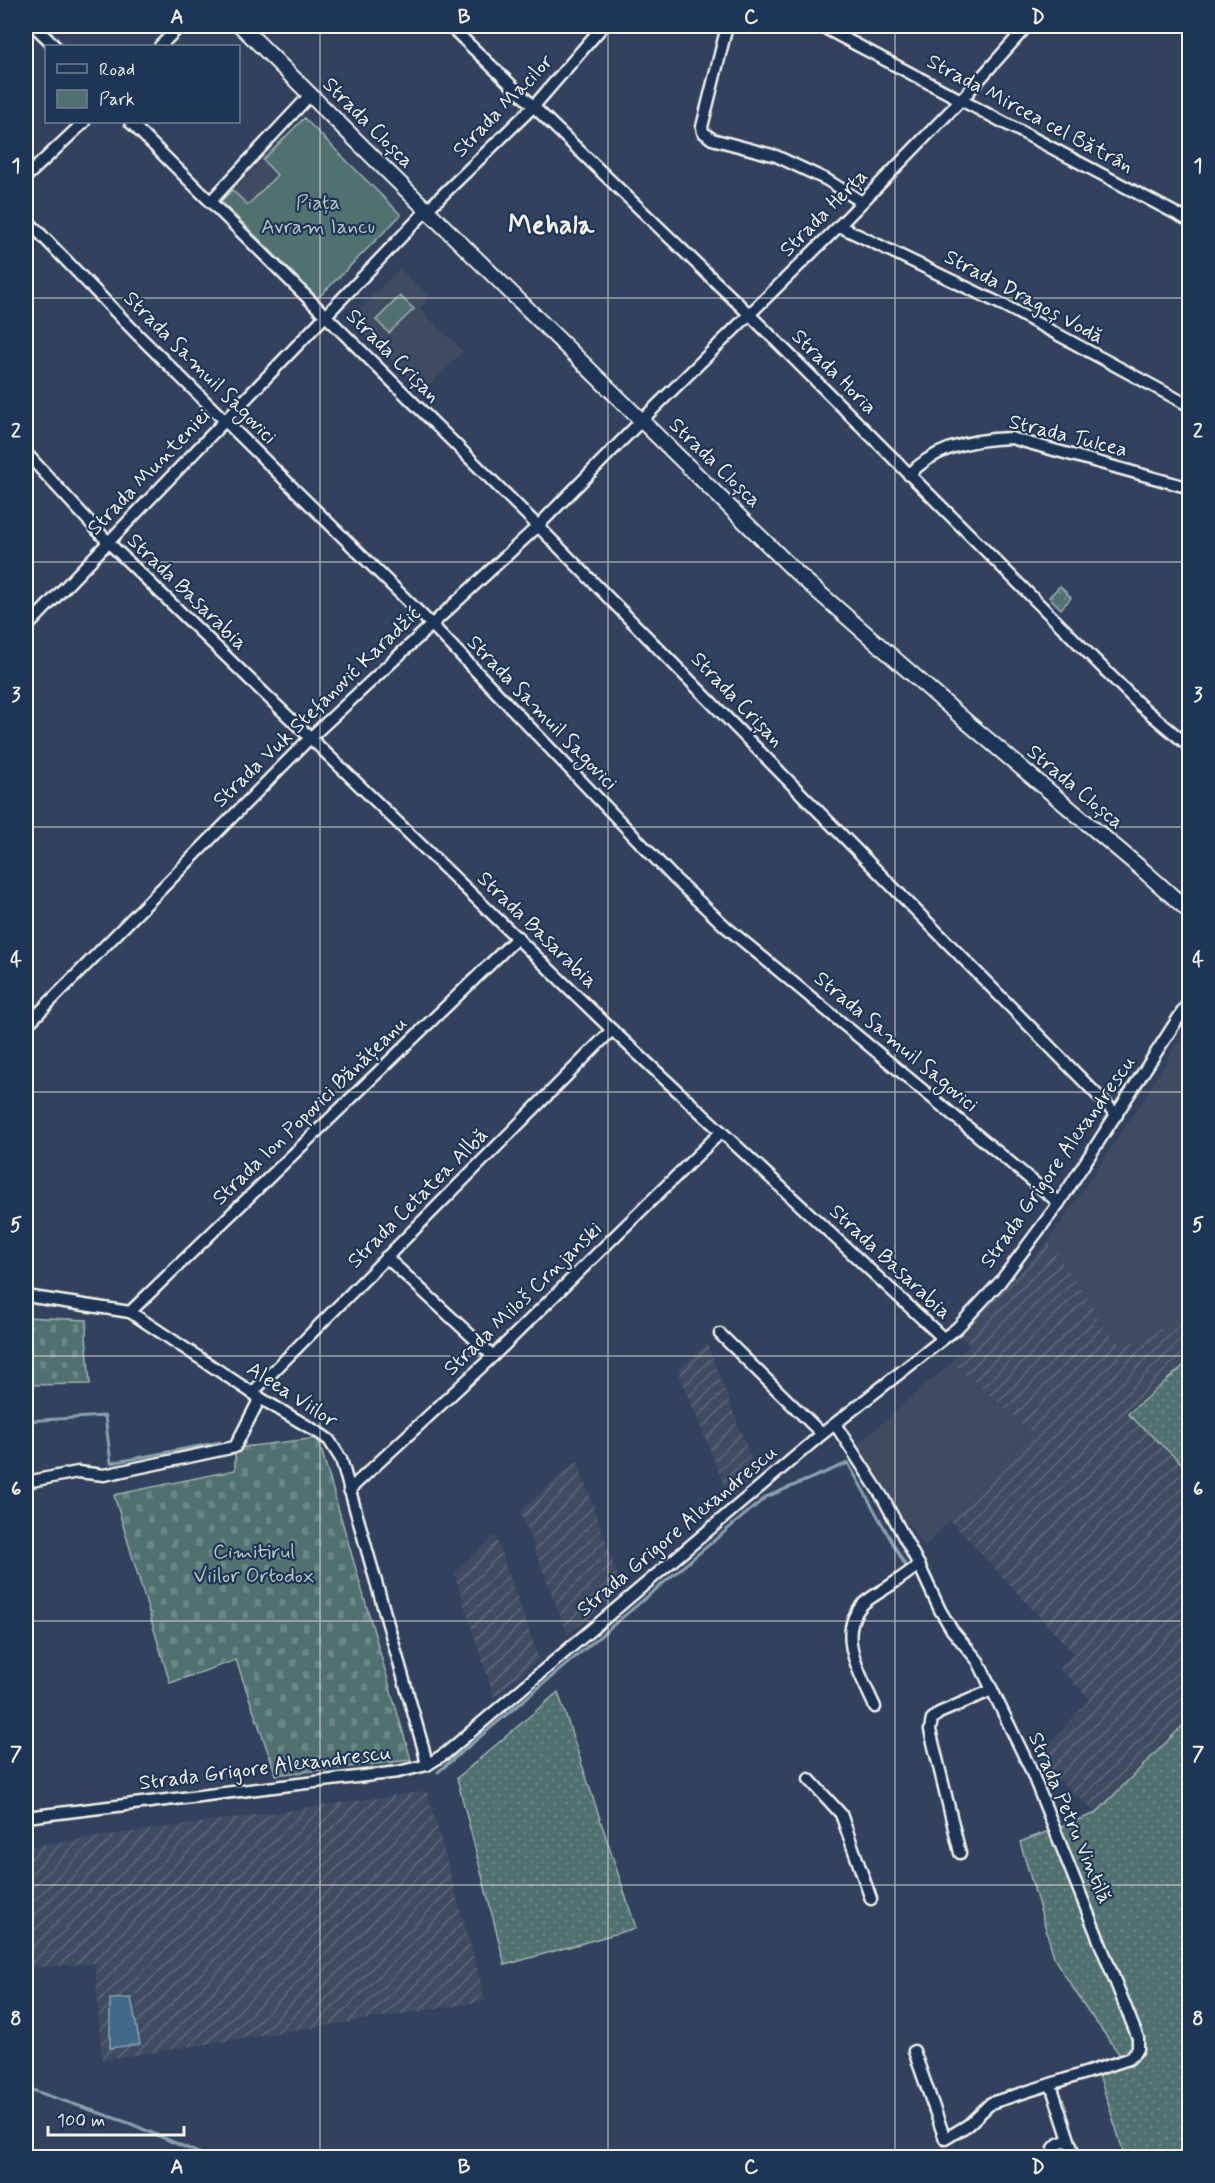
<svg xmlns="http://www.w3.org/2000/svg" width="1215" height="2183" font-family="Mynerve,sans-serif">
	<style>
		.built { fill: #414c62 }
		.industrial { fill: url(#industrial-furrows) }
		.grass { fill: url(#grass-dots); stroke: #a2b1ac; stroke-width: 1.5 }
		.cemetery { fill: url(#cemetery-stones); stroke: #a2b1ac; stroke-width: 1.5 }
		.green { fill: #517171; stroke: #a2b1ac; stroke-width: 1.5 }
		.water { fill: #406b87; stroke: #88a1ae; stroke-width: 1.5 }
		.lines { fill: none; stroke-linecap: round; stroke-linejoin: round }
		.stream { stroke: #88a1ae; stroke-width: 3 }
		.minor-casing { stroke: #f4f1e8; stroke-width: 15 }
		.major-casing { stroke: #f4f1e8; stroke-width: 18 }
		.minor { stroke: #1d3557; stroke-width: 10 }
		.major { stroke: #1d3557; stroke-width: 14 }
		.grid { fill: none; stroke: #f4f1e8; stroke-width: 1.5; stroke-opacity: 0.55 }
		.labels { text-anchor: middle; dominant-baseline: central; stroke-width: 4.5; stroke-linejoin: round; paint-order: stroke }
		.street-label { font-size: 21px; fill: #f4f1e8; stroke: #1d3557 }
		.park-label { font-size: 21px; fill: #bbc4be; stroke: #1d3557 }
		.district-label { font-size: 27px; font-weight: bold; fill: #f4f1e8; stroke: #1d3557 }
		.neatline { fill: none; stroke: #f4f1e8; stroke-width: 2 }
		.grid-label { font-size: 20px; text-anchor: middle; font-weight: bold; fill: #f4f1e8 }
	</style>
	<defs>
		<pattern id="industrial-furrows" width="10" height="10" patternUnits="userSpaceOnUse" patternTransform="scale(1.5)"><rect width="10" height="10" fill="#414c62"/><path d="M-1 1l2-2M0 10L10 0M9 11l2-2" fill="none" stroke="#5d6678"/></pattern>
		<pattern id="grass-dots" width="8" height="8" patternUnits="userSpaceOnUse" patternTransform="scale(1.5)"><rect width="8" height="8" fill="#517171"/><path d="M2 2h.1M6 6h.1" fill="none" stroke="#6b8685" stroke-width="1.8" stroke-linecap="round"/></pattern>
		<pattern id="cemetery-stones" width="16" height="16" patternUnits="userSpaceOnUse" patternTransform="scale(1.5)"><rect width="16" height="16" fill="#517171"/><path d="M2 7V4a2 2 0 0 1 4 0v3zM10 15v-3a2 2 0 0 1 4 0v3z" fill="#6b8685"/></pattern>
	</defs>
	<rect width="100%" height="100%" fill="#32425e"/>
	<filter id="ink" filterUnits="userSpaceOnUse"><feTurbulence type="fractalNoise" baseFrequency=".0167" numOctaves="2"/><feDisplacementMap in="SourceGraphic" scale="12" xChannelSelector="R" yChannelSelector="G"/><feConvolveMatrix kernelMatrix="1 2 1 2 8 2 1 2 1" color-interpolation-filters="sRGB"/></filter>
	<g filter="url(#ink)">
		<g class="built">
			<path d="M263,160L277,175L247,205L232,190Z"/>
			<path d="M399,269L429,298L420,309L463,351L423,392L350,320Z"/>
			<path d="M1189,1024V1312L1155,1333L1121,1347L1048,1242L1141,1103Z"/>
			<path d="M952,1362L1031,1432L924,1548L857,1445Z"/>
		</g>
		<g class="industrial">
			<path d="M1048,1242L1121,1347L1155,1333L1183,1315L1189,1325V1361L1129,1414L1189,1470V1719L1096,1813L1036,1759L1090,1699L1060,1669L1073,1653L950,1520L1031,1432L952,1362L970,1345L960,1335Z"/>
			<path d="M707,1344L757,1474L729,1498L678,1369Z"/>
			<path d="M577,1460L622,1589L568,1635L520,1512Z"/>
			<path d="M495,1535L539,1659L494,1697L454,1573Z"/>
			<path d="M427,1791L486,2001L102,2060L95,1963L26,1968V1847Z"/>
		</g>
		<g class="grass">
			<path d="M1060,586L1071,598L1061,609L1049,597Z"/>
			<path d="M1189,1361V1470L1128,1414Z"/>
			<path d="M558,1692L636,1928L505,1965L457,1778Z"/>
			<path d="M1189,1719V2157H1125L1095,2062L1120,2055L1088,2011L1055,1960L1020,1842L1096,1813Z"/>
		</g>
		<g class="cemetery">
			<path d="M26,1317L87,1320L86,1335L90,1384L26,1385Z"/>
			<path d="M318,1438L411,1760L276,1775L236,1660L170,1683L114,1495L235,1470V1448Z"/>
		</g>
		<g class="green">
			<path d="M304,118L401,215L318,298L221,201L232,190L248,205L277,175L263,160Z"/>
			<path d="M400,296L414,309L389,333L376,320Z"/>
		</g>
		<path class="water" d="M131,1998L140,2044L110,2048V1999Z"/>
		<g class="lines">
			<g class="stream">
				<path d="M26,1421L105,1416L111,1463L220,1442"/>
				<path d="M438,1772L766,1497L848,1463L905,1565"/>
				<path d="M26,2088L129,2123L210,2158"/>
			</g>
			<g class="minor-casing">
				<g id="minor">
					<path d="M34,26L55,46"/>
					<path d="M450,26L750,315L1140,705L1190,747"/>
					<path d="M727,26L702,127L703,132L712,139L776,156L827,180L862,202"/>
					<path d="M821,26L1190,221"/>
					<path d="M160,46L180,26"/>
					<path d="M130,122L538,526L1117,1115"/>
					<path d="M26,177L84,122"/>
					<path d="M210,202L310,95"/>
					<path d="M26,219L138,335L431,624L675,879L726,927L1059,1203"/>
					<path d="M839,226L1005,306L1190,406"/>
					<path d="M26,453L109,543L612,1030L943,1338"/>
					<path d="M909,475C934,447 975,439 1011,438L1190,488"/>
					<path d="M26,628L427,210L534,106L603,26"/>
					<path d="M26,1026L310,738L538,526L641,421L839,226L962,99L1027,26"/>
					<path d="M386,1257L493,1356"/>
					<path d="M26,1296L130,1312L260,1398L319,1433L329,1440L341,1459L423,1747L427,1765"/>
					<path d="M130,1312L518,937"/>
					<path d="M720,1334L822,1434"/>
					<path d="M252,1393L612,1030"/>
					<path d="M835,1424L883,1498L919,1565L940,1610L952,1630L978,1661L1030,1768L1138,2038V2049L1129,2059L991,2103L968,2125L945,2139L914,2051"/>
					<path d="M26,1482L78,1472L104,1475L235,1447L260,1398"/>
					<path d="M349,1490L493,1356L721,1132"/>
					<path d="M875,1707C861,1675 834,1632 864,1603C871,1597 880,1592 888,1587C898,1580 908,1573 919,1565"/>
					<path d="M809,1779L841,1814L871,1899"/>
					<path d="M26,1817L398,1772L427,1765L446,1753L822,1434L957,1328L1000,1282L1059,1203L1190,1000"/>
					<path d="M960,1853L930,1730L932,1719L939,1713L992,1690"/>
					<path d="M1051,2085L1075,2158"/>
					<path d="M1054,2158V2148L1058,2144L1068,2140"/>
				</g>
			</g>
			<g class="major-casing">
				<path id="major" d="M241,26L386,170L799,575L968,723L1144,871L1190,912"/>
			</g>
			<use href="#minor" class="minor"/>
			<use href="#major" class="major"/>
		</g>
	</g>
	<path class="grid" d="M320,26V2158M608,26V2158M895,26V2158M26,298H1190M26,562H1190M26,827H1190M26,1092H1190M26,1356H1190M26,1621H1190M26,1885H1190"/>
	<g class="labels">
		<g class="street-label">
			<text transform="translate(503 106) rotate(-46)">Strada Macilor</text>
			<text transform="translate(1030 114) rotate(28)">Strada Mircea cel Bătrân</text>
			<text transform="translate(368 123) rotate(45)">Strada Cloșca</text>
			<text transform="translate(824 213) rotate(-45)">Strada Herța</text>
			<text transform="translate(1024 297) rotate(28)">Strada Dragoș Vodă</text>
			<text transform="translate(393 356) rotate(45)">Strada Crișan</text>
			<text transform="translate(200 368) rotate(45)">Strada Samuil Sagovici</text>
			<text transform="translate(834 372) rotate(45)">Strada Horia</text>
			<text transform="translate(1068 436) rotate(14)">Strada Tulcea</text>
			<text transform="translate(715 463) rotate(44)">Strada Cloșca</text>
			<text transform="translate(149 472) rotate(-46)">Strada Munteniei</text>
			<text transform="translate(187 592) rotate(44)">Strada Basarabia</text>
			<text transform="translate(737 700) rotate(46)">Strada Crișan</text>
			<text transform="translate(317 707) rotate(-44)">Strada Vuk Stefanović Karadžić</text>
			<text transform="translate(542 713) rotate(46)">Strada Samuil Sagovici</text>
			<text transform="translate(1075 787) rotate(40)">Strada Cloșca</text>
			<text transform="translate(537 930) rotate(44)">Strada Basarabia</text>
			<text transform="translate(896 1042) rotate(40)">Strada Samuil Sagovici</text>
			<text transform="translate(310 1111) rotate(-44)">Strada Ion Popovici Bănățeanu</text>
			<text transform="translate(1058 1162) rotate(-55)">Strada Grigore Alexandrescu</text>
			<text transform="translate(418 1198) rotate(-45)">Strada Cetatea Albă</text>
			<text transform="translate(890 1262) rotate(43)">Strada Basarabia</text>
			<text transform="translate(523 1299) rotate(-44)">Strada Miloš Crnjanski</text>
			<text transform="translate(292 1395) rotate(33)">Aleea Viilor</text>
			<text transform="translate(677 1531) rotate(-40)">Strada Grigore Alexandrescu</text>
			<text transform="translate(265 1768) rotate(-7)">Strada Grigore Alexandrescu</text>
			<text transform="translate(1070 1818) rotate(67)">Strada Petru Vintilă</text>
		</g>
		<g class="park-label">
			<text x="318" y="203">Piața<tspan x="318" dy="24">Avram Iancu</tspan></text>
			<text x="254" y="1552">Cimitirul<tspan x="254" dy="24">Viilor Ortodox</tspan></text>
		</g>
		<g class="district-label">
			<text x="551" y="225">Mehala</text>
		</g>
	</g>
	<rect width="1215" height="2183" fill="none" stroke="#1d3557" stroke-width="66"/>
	<rect x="45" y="45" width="195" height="78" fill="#1d3557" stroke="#738091" stroke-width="1.5"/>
	<rect x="57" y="64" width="30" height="9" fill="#1d3557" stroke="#738091" stroke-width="1.5"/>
	<text x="99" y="75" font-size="18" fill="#f4f1e8">Road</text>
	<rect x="57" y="90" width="30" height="18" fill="#517171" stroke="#738091" stroke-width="1.5"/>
	<text x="99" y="105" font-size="18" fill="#f4f1e8">Park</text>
	<path d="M48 2126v9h136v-9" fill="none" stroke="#f4f1e8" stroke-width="3"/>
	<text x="57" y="2126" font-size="18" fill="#f4f1e8" stroke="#1d3557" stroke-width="4.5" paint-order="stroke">100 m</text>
	<rect x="33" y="33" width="1149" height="2117" class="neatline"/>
	<g class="grid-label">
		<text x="177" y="23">A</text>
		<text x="464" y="23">B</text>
		<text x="751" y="23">C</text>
		<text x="1038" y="23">D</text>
		<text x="16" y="172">1</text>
		<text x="1198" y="172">1</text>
		<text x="16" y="437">2</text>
		<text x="1198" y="437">2</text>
		<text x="16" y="701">3</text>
		<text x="1198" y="701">3</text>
		<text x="16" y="966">4</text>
		<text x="1198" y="966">4</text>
		<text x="16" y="1231">5</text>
		<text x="1198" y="1231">5</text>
		<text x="16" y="1495">6</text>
		<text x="1198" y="1495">6</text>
		<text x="16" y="1760">7</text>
		<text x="1198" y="1760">7</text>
		<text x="16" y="2025">8</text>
		<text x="1198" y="2025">8</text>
		<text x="177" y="2173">A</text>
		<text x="464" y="2173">B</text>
		<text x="751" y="2173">C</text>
		<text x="1038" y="2173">D</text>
	</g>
</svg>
